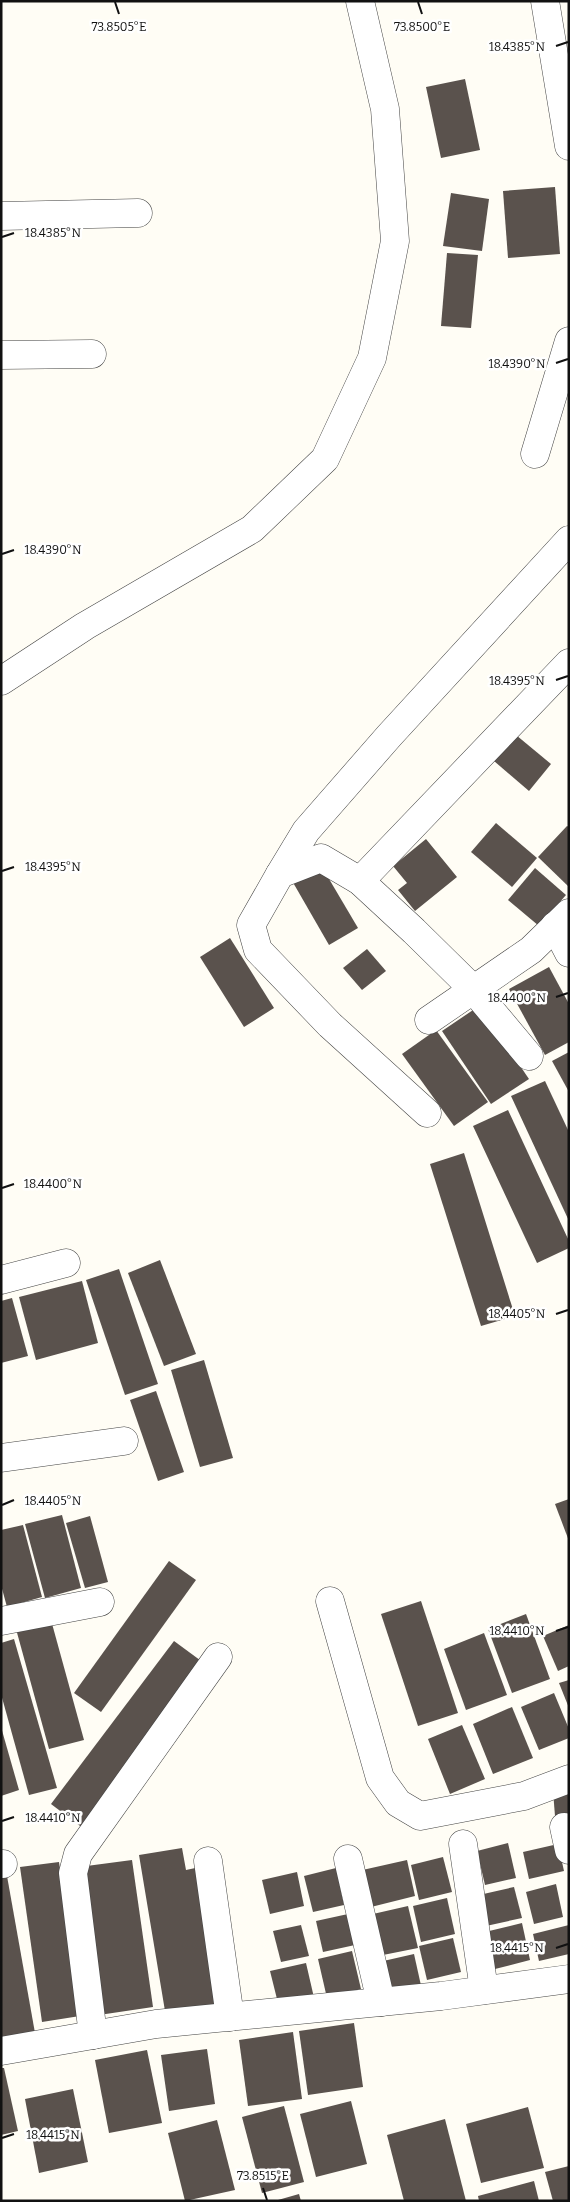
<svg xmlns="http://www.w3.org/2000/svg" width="570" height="2202" font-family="Bitter,serif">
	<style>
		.building { fill: #5a524d }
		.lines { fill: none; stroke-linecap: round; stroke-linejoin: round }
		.street-casing { stroke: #444; stroke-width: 29 }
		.street { stroke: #fff; stroke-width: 28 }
		.ticks { fill: none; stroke: #111; stroke-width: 2 }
		.ticks-label { font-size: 12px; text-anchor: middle; fill: #111; stroke: #fff; stroke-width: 5; stroke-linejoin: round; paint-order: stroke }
	</style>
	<rect width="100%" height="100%" fill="#fffdf5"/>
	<g class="building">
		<path d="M465,79L480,150L441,158L426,87Z"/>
		<path d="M555,187L560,254L508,258L503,191Z"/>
		<path d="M451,193L489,199L482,251L443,246Z"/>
		<path d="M447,253L478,255L471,328L441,326Z"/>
		<path d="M516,735L551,764L529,791L494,761Z"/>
		<path d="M496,823L537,858L512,887L471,852Z"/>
		<path d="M567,826L569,827V887L538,857Z"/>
		<path d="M426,839L457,877L415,911L398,890L407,883L393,866Z"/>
		<path d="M319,862L358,928L329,945L291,879Z"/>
		<path d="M535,868L566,895L539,926L508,900Z"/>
		<path d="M230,938L274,1008L244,1027L200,957Z"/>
		<path d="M367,949L386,971L362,990L343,968Z"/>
		<path d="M549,967L569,1004V1042L545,1055L509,989Z"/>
		<path d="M479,1006L529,1079L491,1104L442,1031Z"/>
		<path d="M436,1030L488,1102L454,1126L402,1054Z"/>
		<path d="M569,1052V1092L552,1061Z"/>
		<path d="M545,1081L569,1132V1221L511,1096Z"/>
		<path d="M508,1110L569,1241V1248L537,1263L473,1126Z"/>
		<path d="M464,1153L515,1316L481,1326L430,1164Z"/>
		<path d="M160,1260L196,1354L164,1366L128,1273Z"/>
		<path d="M119,1269L158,1384L125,1395L86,1280Z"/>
		<path d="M82,1281L98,1343L36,1360L19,1297Z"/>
		<path d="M12,1298L28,1356L1,1363V1301Z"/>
		<path d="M204,1360L233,1458L200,1467L171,1370Z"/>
		<path d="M156,1391L184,1472L158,1481L130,1400Z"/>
		<path d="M569,1499V1541L555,1504Z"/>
		<path d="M62,1515L81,1588L45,1598L25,1524Z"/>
		<path d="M90,1516L108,1582L85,1588L66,1523Z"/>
		<path d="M23,1525L42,1597L7,1607L1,1585V1530Z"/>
		<path d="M169,1561L196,1580L101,1712L74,1693Z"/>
		<path d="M421,1601L458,1713L418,1726L381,1614Z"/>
		<path d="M526,1614L550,1679L512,1693L488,1629Z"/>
		<path d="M51,1620L84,1740L49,1749L16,1629Z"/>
		<path d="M569,1625V1666L558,1671L543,1636Z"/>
		<path d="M484,1633L507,1695L466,1710L444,1649Z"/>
		<path d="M14,1639L57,1788L29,1795L1,1694V1643Z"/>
		<path d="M174,1641L208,1666L84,1829L51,1804Z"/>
		<path d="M569,1680V1708L559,1683Z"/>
		<path d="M554,1693L569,1729V1738L539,1750L521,1707Z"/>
		<path d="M512,1707L533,1758L493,1774L473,1724Z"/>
		<path d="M462,1725L485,1779L450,1794L428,1739Z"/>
		<path d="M1,1727L19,1790L1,1796Z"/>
		<path d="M569,1789V1815L555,1816L553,1791Z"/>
		<path d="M508,1843L516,1878L485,1885L477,1851Z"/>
		<path d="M558,1844L564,1871L529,1879L523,1852Z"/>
		<path d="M182,1848L186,1870L200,1867L224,2007L166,2017L139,1855Z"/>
		<path d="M443,1857L452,1892L419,1900L411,1865Z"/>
		<path d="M132,1860L153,2007L99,2015L79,1867Z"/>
		<path d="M407,1860L415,1896L367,1908L358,1871Z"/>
		<path d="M59,1862L80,2016L42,2022L20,1867Z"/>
		<path d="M336,1868L344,1905L313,1912L304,1876Z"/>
		<path d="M297,1872L304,1906L270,1914L262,1880Z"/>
		<path d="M7,1876L35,2033L1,2039V1877Z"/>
		<path d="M556,1884L563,1917L534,1924L526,1892Z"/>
		<path d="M514,1887L522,1918L486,1926L479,1895Z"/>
		<path d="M447,1898L455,1934L421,1942L413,1906Z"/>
		<path d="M408,1906L418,1948L383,1955L373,1914Z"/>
		<path d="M348,1914L355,1945L323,1952L316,1921Z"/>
		<path d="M522,1923L530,1960L495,1969L485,1932Z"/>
		<path d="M301,1925L309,1956L281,1962L273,1931Z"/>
		<path d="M569,1925V1954L539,1961L533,1934Z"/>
		<path d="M453,1938L461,1972L427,1980L419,1946Z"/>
		<path d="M352,1951L361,1989L327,1998L318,1959Z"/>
		<path d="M414,1954L422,1990L387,1998L379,1962Z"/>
		<path d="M306,1963L315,2002L280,2011L270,1971Z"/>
		<path d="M354,2023L363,2087L308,2095L299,2031Z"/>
		<path d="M293,2032L302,2099L248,2106L239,2040Z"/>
		<path d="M207,2049L215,2104L169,2111L161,2055Z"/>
		<path d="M147,2050L162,2123L109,2133L95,2060Z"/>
		<path d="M1,2068H4L18,2131L1,2135Z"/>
		<path d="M73,2089L88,2162L39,2173L25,2099Z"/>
		<path d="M351,2101L367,2164L316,2177L300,2114Z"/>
		<path d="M284,2106L304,2182L262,2193L242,2117Z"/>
		<path d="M528,2107L544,2168L481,2183L466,2124Z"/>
		<path d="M445,2119L466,2201H404L387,2135Z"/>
		<path d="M217,2120L235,2190L185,2201L168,2133Z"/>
		<path d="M569,2166V2201H553L545,2172Z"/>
		<path d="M534,2181L539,2201H479L478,2196Z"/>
		<path d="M299,2194L301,2201H278V2200Z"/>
	</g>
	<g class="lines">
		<g class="street-casing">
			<g id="street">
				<path d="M545,1L569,146"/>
				<path d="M1,216L138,213"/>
				<path d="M1,355L92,354"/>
				<path d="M535,454L569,341"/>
				<path d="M1,681L85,626L252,529L325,459L372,358L395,241L385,109L360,1"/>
				<path d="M280,874L306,831L389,736L569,540"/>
				<path d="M360,881L569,663"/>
				<path d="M555,926L569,953"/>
				<path d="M429,1020L531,950L569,913"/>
				<path d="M427,1113L330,1025L258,950L251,925L280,874L321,858L360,881L414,931L473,989L529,1056"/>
				<path d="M1,1280L66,1263"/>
				<path d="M1,1458L124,1441"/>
				<path d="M330,1601L380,1778L398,1803L420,1816L524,1796L569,1779"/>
				<path d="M1,1621L100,1602"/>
				<path d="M564,1827L569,1850"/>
				<path d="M463,1844L484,1990"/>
				<path d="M348,1859L381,2002"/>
				<path d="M208,1861L230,2017"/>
				<path d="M1,1864H3"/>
				<path d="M93,2035L73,1873L78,1854L218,1657"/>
				<path d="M1,2051L156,2024L441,1996L569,1979"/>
			</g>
		</g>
		<use href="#street" class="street"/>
	</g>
	<path class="ticks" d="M115,2L119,14M418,2L422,14M556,46L568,42M2,237L14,233M556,363L568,359M2,554L14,550M556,680L568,676M2,871L14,867M556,997L568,993M2,1188L14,1184M556,1314L568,1310M2,1505L14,1500M556,1631L568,1627M2,1821L14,1817M556,1948L568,1944M2,2138L14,2134M263,2188L267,2200"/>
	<g class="ticks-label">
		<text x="119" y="31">73.8505°E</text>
		<text x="422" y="31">73.8500°E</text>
		<text x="517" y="51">18.4385°N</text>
		<text x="53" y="237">18.4385°N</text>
		<text x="517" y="368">18.4390°N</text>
		<text x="53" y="554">18.4390°N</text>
		<text x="517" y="685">18.4395°N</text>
		<text x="53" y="871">18.4395°N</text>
		<text x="517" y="1002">18.4400°N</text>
		<text x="53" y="1188">18.4400°N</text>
		<text x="517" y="1318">18.4405°N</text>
		<text x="53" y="1505">18.4405°N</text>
		<text x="517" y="1635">18.4410°N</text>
		<text x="53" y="1822">18.4410°N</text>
		<text x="517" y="1952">18.4415°N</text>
		<text x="53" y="2139">18.4415°N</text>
		<text x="263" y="2180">73.8515°E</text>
	</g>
	<rect width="570" height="2202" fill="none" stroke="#111111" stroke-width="5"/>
</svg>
